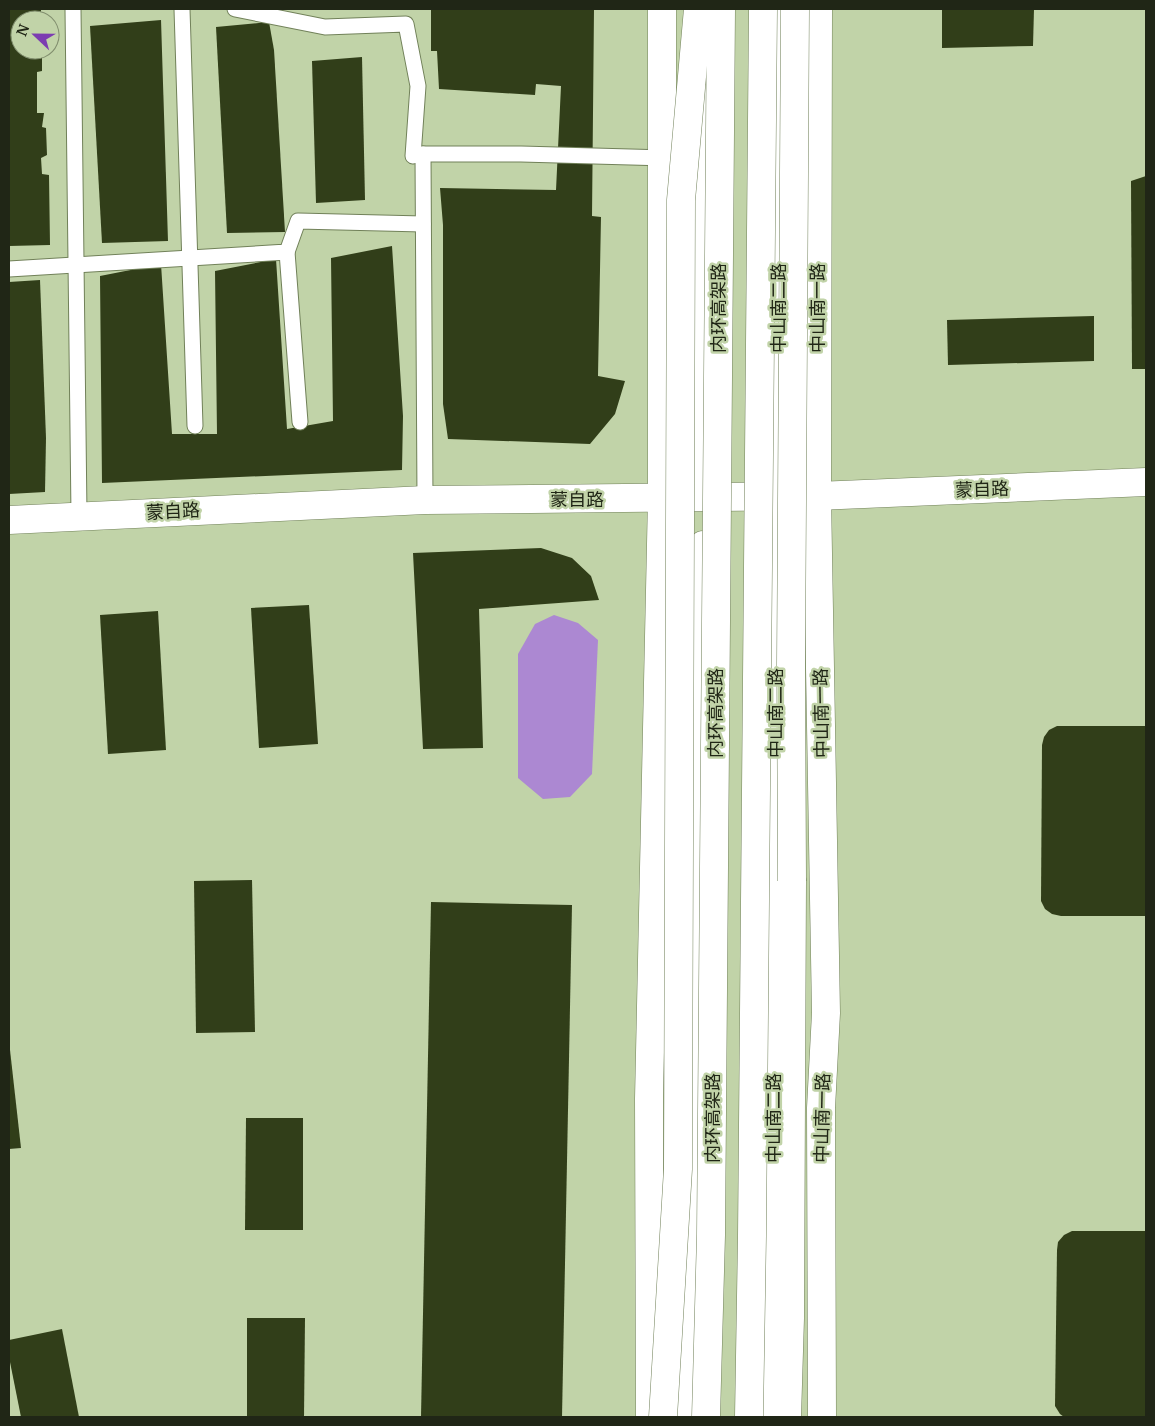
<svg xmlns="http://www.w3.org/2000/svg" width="1155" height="1426" font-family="Merriweather,'Noto Sans SC',serif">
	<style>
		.green { fill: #ac88d2 }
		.building { fill: #313e19 }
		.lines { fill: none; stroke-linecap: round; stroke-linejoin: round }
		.lane-casing { stroke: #718159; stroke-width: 17 }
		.secondary-casing { stroke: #718159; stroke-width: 29 }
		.primary-casing { stroke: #718159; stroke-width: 29 }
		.highway-casing { stroke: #718159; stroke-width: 29 }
		.lane { stroke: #fff; stroke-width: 15 }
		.secondary { stroke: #fff; stroke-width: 28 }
		.primary { stroke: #fff; stroke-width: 28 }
		.highway { stroke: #fff; stroke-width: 28 }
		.highway-bridge-casing { stroke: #718159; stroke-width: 29; stroke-linecap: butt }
		.highway-bridge { stroke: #fff; stroke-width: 28 }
		.labels { text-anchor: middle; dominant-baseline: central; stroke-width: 5; stroke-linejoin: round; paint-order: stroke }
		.street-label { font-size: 18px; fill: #202616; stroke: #c1d3a8 }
	</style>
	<rect width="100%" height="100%" fill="#c1d3a8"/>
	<path class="green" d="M554,615L578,623L598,640L592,774L570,797L543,799L518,778V654L535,624Z"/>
	<g class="building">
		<path d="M9,9H41V20H20V50H42V71L37,72V113H44L42,127L46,128L47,155L41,158L42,174L49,175L50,245L9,246Z"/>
		<path d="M431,9H594L592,216L601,217L598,376L625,381L615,414L590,444L448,439L443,404V225L440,188L556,190L561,86L536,84L535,95L439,89L437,51H431Z"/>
		<path d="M942,9H1034L1033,46L942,48Z"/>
		<path d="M161,20L168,241L102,243L90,26Z"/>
		<path d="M269,22L274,50L285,232L227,233L216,27Z"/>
		<path d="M362,57L365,200L316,203L312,61Z"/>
		<path d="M1146,176V369H1132L1131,181Z"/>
		<path d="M392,246L403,416L402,470L102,483L100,276L161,264L172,434H217L215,271L276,259L287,429L333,421L331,258Z"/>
		<path d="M40,280L46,438L45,492L9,494V282Z"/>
		<path d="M1094,316V361L948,365L947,320Z"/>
		<path d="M541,548L572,558L591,576L599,600L479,609L483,748L423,749L413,553Z"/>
		<path d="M309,605L318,744L259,748L251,608Z"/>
		<path d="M158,611L166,750L108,754L100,615Z"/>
		<path d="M1057,726H1146V916H1061L1052,914L1045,909L1041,901L1042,745L1044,737L1049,730Z"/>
		<path d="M252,880L255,1032L196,1033L194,881Z"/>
		<path d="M431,902L572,905L562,1417H421Z"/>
		<path d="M9,1050H10L21,1148L9,1149Z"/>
		<path d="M246,1118H303V1230H245Z"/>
		<path d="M1072,1231H1146V1417H1064L1060,1414L1055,1406L1057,1250L1058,1242L1064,1235Z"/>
		<path d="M247,1318H305L304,1417H247Z"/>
		<path d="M62,1329L79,1417H21L9,1357V1340Z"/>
	</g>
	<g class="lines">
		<g class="lane-casing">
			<g id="lane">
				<path d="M73,9L79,515"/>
				<path d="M182,9L195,426"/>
				<path d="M235,9L325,27L406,24L418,86L413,156L423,154H521L667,158"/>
				<path d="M423,154L425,500"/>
				<path d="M287,252L300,422"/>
				<path d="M9,269L287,252L298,221L423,224"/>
			</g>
		</g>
		<g class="secondary-casing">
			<path id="secondary" d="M9,520L425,500L817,496L1146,482"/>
		</g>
		<g class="primary-casing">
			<g id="primary">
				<path d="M818,9L817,496L826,1013L821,1108L822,1417"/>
				<path d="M700,98L704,487"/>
				<path d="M650,1417L649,1099L662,498V9"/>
				<path d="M687,1417L703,545"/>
				<path d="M771,1417L780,9"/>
			</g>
		</g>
		<g class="highway-casing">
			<path id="highway" d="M787,1417L790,1318L792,881"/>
		</g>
		<use href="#lane" class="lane"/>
		<use href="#secondary" class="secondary"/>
		<use href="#primary" class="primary"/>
		<use href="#highway" class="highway"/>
		<g class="highway-bridge-casing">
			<g id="highway-bridge">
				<path d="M792,881L791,666L795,9"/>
				<path d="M663,1417L678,1169L681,200L698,9"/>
				<path d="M706,1417L711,1235L721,9"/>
				<path d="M749,1417L752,1236L763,9"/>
			</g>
		</g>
		<use href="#highway-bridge" class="highway-bridge"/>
	</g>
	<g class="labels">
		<g class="street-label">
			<text transform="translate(718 308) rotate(-90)">内环高架路</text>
			<text transform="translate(778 308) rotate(-90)">中山南二路</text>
			<text transform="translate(817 308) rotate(-90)">中山南一路</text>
			<text transform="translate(982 489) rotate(-2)">蒙自路</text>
			<text x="577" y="499">蒙自路</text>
			<text transform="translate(173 511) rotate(-3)">蒙自路</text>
			<text transform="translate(715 713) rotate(-90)">内环高架路</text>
			<text transform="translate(775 713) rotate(-90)">中山南二路</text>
			<text transform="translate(821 713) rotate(-91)">中山南一路</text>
			<text transform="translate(712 1118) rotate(-90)">内环高架路</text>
			<text transform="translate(773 1118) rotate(-90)">中山南二路</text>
			<text transform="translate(822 1118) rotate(-89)">中山南一路</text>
		</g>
	</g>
	<rect width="1155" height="1426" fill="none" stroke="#202616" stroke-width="20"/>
	<g transform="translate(35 35) rotate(292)"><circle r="24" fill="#c1d3a8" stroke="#818e6e"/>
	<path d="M0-4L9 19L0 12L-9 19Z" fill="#7c3cb1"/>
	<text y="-8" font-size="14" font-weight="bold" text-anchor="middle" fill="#202616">N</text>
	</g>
</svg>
